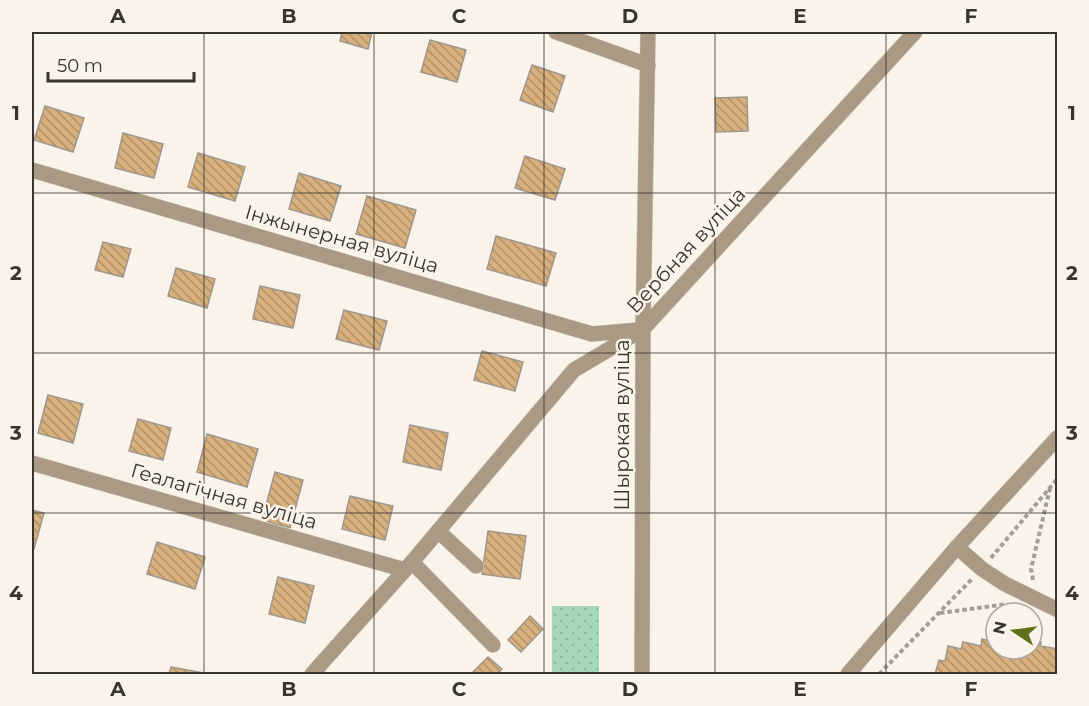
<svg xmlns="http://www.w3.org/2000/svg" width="1089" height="706" font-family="Montserrat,sans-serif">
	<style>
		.park { fill: url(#park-dots) }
		.building { fill: url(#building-back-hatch); stroke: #9e978f; stroke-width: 1.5 }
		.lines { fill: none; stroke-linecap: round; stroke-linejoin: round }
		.minor-casing { stroke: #d7d1c9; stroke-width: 16 }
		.path { stroke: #a49e98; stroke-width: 4; stroke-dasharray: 4.5 3; stroke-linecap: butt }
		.minor { stroke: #aa9a84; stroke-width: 15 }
		.grid { fill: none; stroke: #383531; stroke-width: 1.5; stroke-opacity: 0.55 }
		.labels { text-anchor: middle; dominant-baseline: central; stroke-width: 5; stroke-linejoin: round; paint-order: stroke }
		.street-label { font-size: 20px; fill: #383531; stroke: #faf3ea }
		.neatline { fill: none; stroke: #383531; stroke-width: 2 }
		.grid-label { font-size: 20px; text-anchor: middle; font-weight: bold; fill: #383531 }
	</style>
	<defs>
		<pattern id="park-dots" width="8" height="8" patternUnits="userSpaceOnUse" patternTransform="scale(1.5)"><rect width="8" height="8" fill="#a5d8b7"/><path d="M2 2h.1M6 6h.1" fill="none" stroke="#8fba9e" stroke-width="1.8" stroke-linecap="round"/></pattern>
		<pattern id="building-back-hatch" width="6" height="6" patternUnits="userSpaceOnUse" patternTransform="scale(1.5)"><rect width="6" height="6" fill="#d8b07d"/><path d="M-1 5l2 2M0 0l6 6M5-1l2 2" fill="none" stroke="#b09067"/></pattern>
	</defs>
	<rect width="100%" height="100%" fill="#faf3ea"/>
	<rect class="park" x="552" y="606" width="47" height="68"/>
	<g class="building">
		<path d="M342,32H372L368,49L340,41Z"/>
		<path d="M430,40L466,50L457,82L421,72Z"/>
		<path d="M532,65L565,76L553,112L520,100Z"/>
		<path d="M747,97L748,131L716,132L715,98Z"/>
		<path d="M45,106L84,118L73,152L34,140Z"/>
		<path d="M123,133L163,144L154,178L115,168Z"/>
		<path d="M198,153L245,167L235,201L188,187Z"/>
		<path d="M525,156L565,169L555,200L515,188Z"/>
		<path d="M299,173L341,186L330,221L289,209Z"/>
		<path d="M367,196L416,210L405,248L356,234Z"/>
		<path d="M496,236L556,253L546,286L487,269Z"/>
		<path d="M103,242L131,249L123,277L95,270Z"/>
		<path d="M176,268L215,279L207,308L168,296Z"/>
		<path d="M260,286L300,295L293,328L253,319Z"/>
		<path d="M344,310L387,321L379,350L336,339Z"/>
		<path d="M482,351L523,362L515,391L474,380Z"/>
		<path d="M48,395L83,404L73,443L38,433Z"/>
		<path d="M138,419L171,428L163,460L129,451Z"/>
		<path d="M410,425L448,433L441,470L403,462Z"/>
		<path d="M207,434L258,449L247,487L197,472Z"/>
		<path d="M275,472L303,480L290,528L262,520Z"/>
		<path d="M350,496L393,506L385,540L342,529Z"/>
		<path d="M32,510L44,513L34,549L32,548Z"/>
		<path d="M488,531L526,536L520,579L482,574Z"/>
		<path d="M157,542L205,557L195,589L147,574Z"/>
		<path d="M278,577L314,586L305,623L269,614Z"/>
		<path d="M530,616L543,629L521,652L508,640Z"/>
		<path d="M982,639L996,642V649H1032V640L1041,642L1040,646L1058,649V674H935L939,660L945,661L948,646L961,649L963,642L981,646Z"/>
		<path d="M488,657L502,669L497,674H471Z"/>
		<path d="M171,667L209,674H169Z"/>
	</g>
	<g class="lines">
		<g class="minor-casing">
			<g id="minor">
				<path d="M556,32L648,65"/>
				<path d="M32,170L592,334L638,330"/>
				<path d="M32,463L405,570"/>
				<path d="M438,531L476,566"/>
				<path d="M957,547L982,569L1005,584L1058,610"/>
				<path d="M412,562L493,645"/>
				<path d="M312,674L412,562L574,370L643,329L915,32"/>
				<path d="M642,674L643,329L648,32"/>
				<path d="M848,674L957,547L1058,437"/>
			</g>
		</g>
		<g class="path">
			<path d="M991,558L1058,478"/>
			<path d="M1033,580L1031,569L1050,488"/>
			<path d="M940,613L1007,604"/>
			<path d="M879,674L972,579"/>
		</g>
		<use href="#minor" class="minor"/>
	</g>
	<path class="grid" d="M204,32V674M374,32V674M544,32V674M715,32V674M886,32V674M32,193H1058M32,353H1058M32,513H1058"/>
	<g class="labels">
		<g class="street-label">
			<text transform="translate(342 239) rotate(16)">Інжынерная вуліца</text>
			<text transform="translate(686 250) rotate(-47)">Вербная вуліца</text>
			<text transform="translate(622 425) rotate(-90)">Шырокая вуліца</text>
			<text transform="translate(224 496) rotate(16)">Геалагічная вуліца</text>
		</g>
	</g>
	<rect width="1089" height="706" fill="none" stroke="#faf3ea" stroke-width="66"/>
	<g transform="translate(1014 631) rotate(283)"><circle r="28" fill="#faf3ea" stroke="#aca7a0" stroke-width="1.5"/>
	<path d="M0-4.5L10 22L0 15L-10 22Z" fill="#5f6f1b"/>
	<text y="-9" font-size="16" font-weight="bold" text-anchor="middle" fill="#383531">N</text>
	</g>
	<path d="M48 72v9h146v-9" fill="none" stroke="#383531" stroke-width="3"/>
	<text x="57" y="72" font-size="18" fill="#383531" stroke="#faf3ea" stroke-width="4.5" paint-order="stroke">50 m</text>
	<rect x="33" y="33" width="1023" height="640" class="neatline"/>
	<g class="grid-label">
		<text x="118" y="23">A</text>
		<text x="289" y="23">B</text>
		<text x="459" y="23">C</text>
		<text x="630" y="23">D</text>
		<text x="800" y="23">E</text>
		<text x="971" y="23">F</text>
		<text x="16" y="120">1</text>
		<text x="1072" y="120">1</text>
		<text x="16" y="280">2</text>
		<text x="1072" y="280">2</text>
		<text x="16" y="440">3</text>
		<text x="1072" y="440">3</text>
		<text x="16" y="600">4</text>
		<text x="1072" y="600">4</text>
		<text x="118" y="696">A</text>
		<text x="289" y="696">B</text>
		<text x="459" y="696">C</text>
		<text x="630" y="696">D</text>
		<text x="800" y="696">E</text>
		<text x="971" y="696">F</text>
	</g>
</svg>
